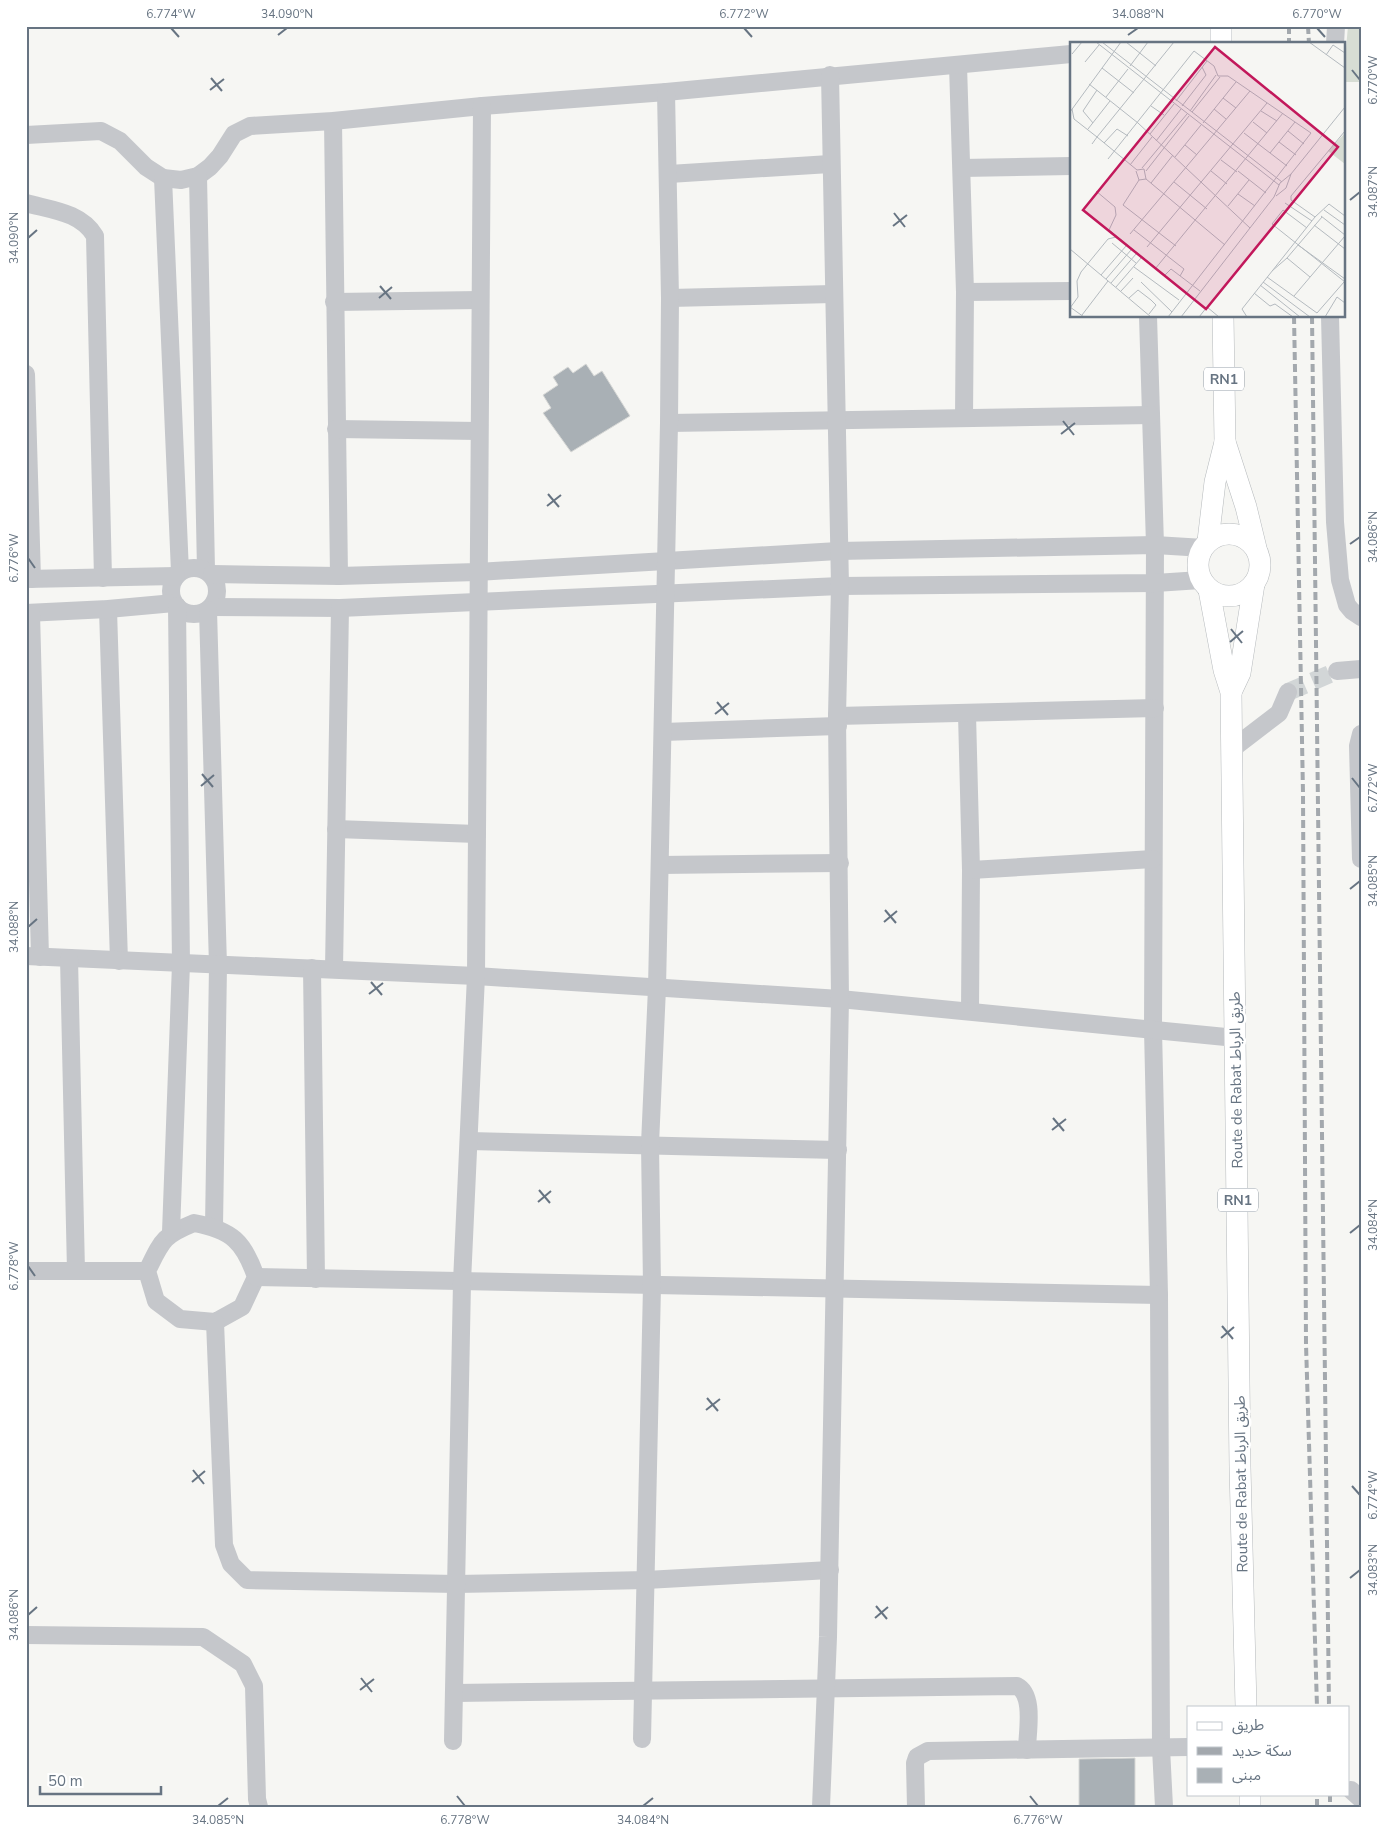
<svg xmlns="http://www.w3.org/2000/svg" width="1387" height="1833" font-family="'Nunito Sans','Noto Sans Arabic',sans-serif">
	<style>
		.green { fill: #d7ddd4 }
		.building { fill: #a9b0b5; stroke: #d7d8d6 }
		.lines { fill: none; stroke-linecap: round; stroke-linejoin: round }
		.minor-tunnel { stroke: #d2d6d7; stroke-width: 18; stroke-dasharray: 18 9; stroke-linecap: butt }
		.major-casing { stroke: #b5b9bc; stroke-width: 22 }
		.minor { stroke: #c5c7cb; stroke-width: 18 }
		.major { stroke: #fff; stroke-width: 21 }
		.rail { stroke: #a3a8ad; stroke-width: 4; stroke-dasharray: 8 4; stroke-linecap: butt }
		.ticks { fill: none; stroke: #677482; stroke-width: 2 }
		.labels { text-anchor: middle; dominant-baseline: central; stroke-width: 5; stroke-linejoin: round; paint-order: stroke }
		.shield { fill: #fff; stroke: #959ea8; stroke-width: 1 }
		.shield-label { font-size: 14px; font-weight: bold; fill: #677482 }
		.street-label { font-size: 15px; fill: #677482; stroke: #fff }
		.inset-road { fill: none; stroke: #b4babf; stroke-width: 1 }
		.view { fill: #c2185b; fill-opacity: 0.15; stroke: #c2185b; stroke-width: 2.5 }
		.inset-edge { fill: none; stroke: #677482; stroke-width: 2.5 }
		.neatline { fill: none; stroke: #677482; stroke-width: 2 }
		.ticks-label { font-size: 12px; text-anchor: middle; fill: #677482 }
	</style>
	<rect width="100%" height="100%" fill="#f6f6f3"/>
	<path class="green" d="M1348,26H1361V82H1343Z"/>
	<g class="building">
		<path d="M586,364L594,376L602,371L630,416L571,452L543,413L551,408L543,395L558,385L553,377L568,367L573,373Z"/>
		<path d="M1135,1758V1807H1079V1759Z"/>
	</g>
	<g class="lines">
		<path class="minor-tunnel" d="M1288,692L1337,671"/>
		<g class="major-casing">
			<g id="major">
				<path d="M1221,26V44"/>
				<path d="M1225,442L1246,507L1256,548"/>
				<circle cx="1229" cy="565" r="31"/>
				<path d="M1208,541L1215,482L1225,442L1223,316"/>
				<path d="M1209,590L1224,670L1231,692L1240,1467L1246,1707"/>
				<path d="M1231,692L1240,673L1254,584"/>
				<path d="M1250,1794V1807"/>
			</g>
		</g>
		<g class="minor">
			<path d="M1335,44L1336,26"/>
			<path d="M958,65L965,292L964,418"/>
			<path d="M333,121L339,576"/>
			<path d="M26,135L101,131L120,141L146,167L163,178L181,180L198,176L210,167L220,156L234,134L250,126L333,121L482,106L666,92L1071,54"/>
			<path d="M962,168L1071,166"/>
			<path d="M669,174L830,164"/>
			<path d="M198,176L206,570"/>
			<path d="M163,178L180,572"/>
			<path d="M26,203C51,210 81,212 95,236L103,578"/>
			<path d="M965,292L1071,291"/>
			<path d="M670,298L833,294"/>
			<path d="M334,302L480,300"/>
			<path d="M1148,316L1155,545L1153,1029L1159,1295L1161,1748L1164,1807"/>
			<path d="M1330,316L1335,522L1340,580L1347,605L1352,611L1361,617"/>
			<path d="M26,374L32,579"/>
			<path d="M669,423L1151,415"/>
			<path d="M336,429L479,431"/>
			<circle cx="194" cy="591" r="23"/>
			<path d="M212,574L339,576L477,572L838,551L1155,545L1204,548"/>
			<path d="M26,579L176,576"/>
			<path d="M212,607L340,608L840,586L1155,583L1201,580"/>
			<path d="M108,609L119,961"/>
			<path d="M208,610L218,966L214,1227"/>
			<path d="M26,613L108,609L174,603"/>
			<path d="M31,613L40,957"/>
			<path d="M1337,671L1361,669"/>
			<path d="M967,714L971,870L970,1011"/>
			<path d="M837,716L1155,708"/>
			<path d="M663,732L838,726"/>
			<path d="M1361,734L1358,746L1361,859"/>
			<path d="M1232,749L1279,713L1288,692"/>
			<path d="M336,829L477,834"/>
			<path d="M660,865L840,863"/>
			<path d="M971,870L1153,859"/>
			<path d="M26,956L476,976L840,999L1236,1038"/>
			<path d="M69,958L76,1271"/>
			<path d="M312,968L316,1279"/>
			<path d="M334,969L340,608"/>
			<path d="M469,1141L838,1150"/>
			<path d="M194,1223C232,1230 244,1242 256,1277L242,1307L215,1322L180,1319L156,1301L147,1271C162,1241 162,1236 194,1223Z"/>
			<path d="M171,1232L181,964L177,606"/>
			<path d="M26,1271H147"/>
			<path d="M256,1277L1159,1295"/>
			<path d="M215,1322L224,1545L231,1564L247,1580L457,1584L646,1580L830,1570"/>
			<path d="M26,1635L203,1637L243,1664L254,1686L257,1799L259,1807"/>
			<path d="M455,1693L1017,1686C1035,1695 1027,1733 1027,1750"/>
			<path d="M642,1739L652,1286L650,1144L657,988L669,423L670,298L666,92"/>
			<path d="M453,1741L462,1282L476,976L482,106"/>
			<path d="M1351,1790L1361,1799"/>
			<path d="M821,1807L828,1637L840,999L837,716L840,586L830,75"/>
			<path d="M916,1807L915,1763L917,1757L928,1751L1188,1747"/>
		</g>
		<use href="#major" class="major"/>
		<g class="rail">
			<path d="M1289,26V44"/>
			<path d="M1308,26L1309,44"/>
			<path d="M1294,316L1303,793L1306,1344L1317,1707"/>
			<path d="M1312,316L1329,1707"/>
			<path d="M1330,1794V1807"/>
			<path d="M1317,1807V1794"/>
		</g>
	</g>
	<path class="ticks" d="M171,28L179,37M744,28L752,37M1317,28L1325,37M278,35L287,28M1128,35L1138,28M1352,70L1360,80M211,78L222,91M210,90L224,79M1350,200L1360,192M894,213L905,227M893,226L907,215M28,238L37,230M380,286L391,299M379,298L392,287M1063,421L1074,435M1061,434L1075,423M548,494L559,507M547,506L561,495M1350,544L1360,537M28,558L35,568M1231,629L1242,643M1230,642L1243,631M717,702L728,715M715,714L729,703M202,774L213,787M1352,778L1360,788M201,786L214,775M1350,889L1360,881M885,910L896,923M884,922L897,911M28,927L37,919M371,982L382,995M369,994L383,983M1053,1118L1064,1131M1052,1130L1066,1119M539,1190L550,1203M538,1202L551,1191M1350,1233L1360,1225M28,1266L35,1276M1222,1326L1233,1339M1221,1338L1234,1327M707,1398L718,1411M706,1410L720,1399M193,1470L204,1484M192,1482L205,1471M1352,1486L1360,1495M1350,1578L1360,1570M876,1606L887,1619M28,1615L37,1607M875,1618L888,1607M361,1678L372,1692M360,1690L374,1679M457,1796L465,1806M1030,1796L1038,1806M218,1806L228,1798M643,1806L653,1798"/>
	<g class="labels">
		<g class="shield">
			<rect x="1204" y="367.5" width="40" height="23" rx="4"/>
			<rect x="1218" y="1188.5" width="40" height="23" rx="4"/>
		</g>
		<g class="shield-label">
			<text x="1224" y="379">RN1</text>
			<text x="1238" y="1200">RN1</text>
		</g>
		<g class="street-label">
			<text transform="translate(1236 1080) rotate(-91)">Route de Rabat طريق الرباط</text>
			<text transform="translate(1241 1484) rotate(-91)">Route de Rabat طريق الرباط</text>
		</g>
	</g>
	<g transform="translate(1070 42)">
		<rect width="275" height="275" fill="#f6f6f3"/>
		<path d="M275,91V122L258,109Z" fill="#d7ddd4"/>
		<path class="inset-road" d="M26,0L209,143M32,0L212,140M56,0L86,24M239,0L275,26M2,12L12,0M256,13L263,3L275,11M15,20L29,3M60,24L78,0M32,26L64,51M19,42L68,81L180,186M36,55L58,27M153,56L166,66M106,59L137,19M81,64L94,73M112,64L136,33L132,25M2,67L4,77L27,95L22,102M144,67L156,77M120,69L146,33M191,69L207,79M0,70L51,0M122,70L150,35M183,80L197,91M23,81L13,69L27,48M133,81L166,40M18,87L40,59M218,89L234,102M174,91L217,124M80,92L104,62M86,99L111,67M209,100L226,113M34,101L47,87L58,94M115,103L127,113M200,111L225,80M105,115L131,83M38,117L124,9L144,24L148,34H158L241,91L98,275M151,118L167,130M60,123L82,95M72,126L117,72M66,129L69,138L76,137L155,203M76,129L119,74M141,129L157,142M168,129L196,151M76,137L74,127L67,128L27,95L104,0M69,138L53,163L106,204M104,140L137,167M81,141L103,113M26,149L45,165L46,173L39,188L124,257M168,152L185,164M206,154L216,146L221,132M215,161L242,179M158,164L179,138M254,168L275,183M251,174L275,193M245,175L221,158V154L275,89M244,183L275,207M237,186L213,168L202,182L275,240M64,188L114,227L110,234M60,192L180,49M42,201L66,221M228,203L275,237M77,205L197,61M0,207L81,275M64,225L109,258M85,227L213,71M202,229L217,216M31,233L56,204M94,234L101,227L130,249M197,235L247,271L274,240M240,235L217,216L252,175M36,237L61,208M71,240L102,270M193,240L240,275M41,241L66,212M190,243L230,275M46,245L71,216M51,249L63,236M184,251L200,264L205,262L223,275M224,254L275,194M59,256L68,248L81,258L86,263L79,272M0,265L14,275M0,266L8,255L7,239L11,230L38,197L46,195M12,273L38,239M111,275L204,155L210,141L221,132L275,65M129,275L137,265L149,275M177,275L172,267L245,175L259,162L275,174M255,275L267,255L275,261"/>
		<path class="view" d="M145,5L268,105L136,267L13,168Z"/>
		<rect width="275" height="275" class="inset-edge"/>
	</g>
	<rect width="1387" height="1833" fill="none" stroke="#ffffff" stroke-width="55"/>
	<rect x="1187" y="1706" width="162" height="90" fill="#ffffff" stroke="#c2c7cd"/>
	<rect x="1197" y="1722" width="25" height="8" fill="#ffffff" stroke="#c2c7cd"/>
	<text x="1232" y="1730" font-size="15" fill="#677482">طريق</text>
	<rect x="1197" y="1747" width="25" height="8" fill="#a3a8ad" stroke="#c2c7cd"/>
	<text x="1232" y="1756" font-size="15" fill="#677482">سكة حديد</text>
	<rect x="1197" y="1768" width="25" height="15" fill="#a9b0b5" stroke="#c2c7cd"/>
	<text x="1232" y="1780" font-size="15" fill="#677482">مبنى</text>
	<path d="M40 1786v8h121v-8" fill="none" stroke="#677482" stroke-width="2.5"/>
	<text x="48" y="1786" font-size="15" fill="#677482" stroke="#ffffff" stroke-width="4" paint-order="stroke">50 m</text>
	<rect x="28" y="28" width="1332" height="1778" class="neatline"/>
	<g class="ticks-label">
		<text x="171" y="18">6.774°W</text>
		<text x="287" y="18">34.090°N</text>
		<text x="744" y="18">6.772°W</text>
		<text x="1138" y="18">34.088°N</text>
		<text x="1317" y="18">6.770°W</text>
		<text transform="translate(1373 80) rotate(-90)" y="4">6.770°W</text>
		<text transform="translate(1373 192) rotate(-90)" y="4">34.087°N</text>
		<text transform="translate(14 238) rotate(-90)" y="4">34.090°N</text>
		<text transform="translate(1373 537) rotate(-90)" y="4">34.086°N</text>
		<text transform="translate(14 558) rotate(-90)" y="4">6.776°W</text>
		<text transform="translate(1373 788) rotate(-90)" y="4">6.772°W</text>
		<text transform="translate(1373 881) rotate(-90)" y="4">34.085°N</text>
		<text transform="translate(14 927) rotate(-90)" y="4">34.088°N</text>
		<text transform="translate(1373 1225) rotate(-90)" y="4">34.084°N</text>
		<text transform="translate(14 1266) rotate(-90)" y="4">6.778°W</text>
		<text transform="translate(1373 1495) rotate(-90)" y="4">6.774°W</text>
		<text transform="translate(1373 1570) rotate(-90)" y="4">34.083°N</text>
		<text transform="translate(14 1615) rotate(-90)" y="4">34.086°N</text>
		<text x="218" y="1824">34.085°N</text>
		<text x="465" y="1824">6.778°W</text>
		<text x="643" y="1824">34.084°N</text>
		<text x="1038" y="1824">6.776°W</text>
	</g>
</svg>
